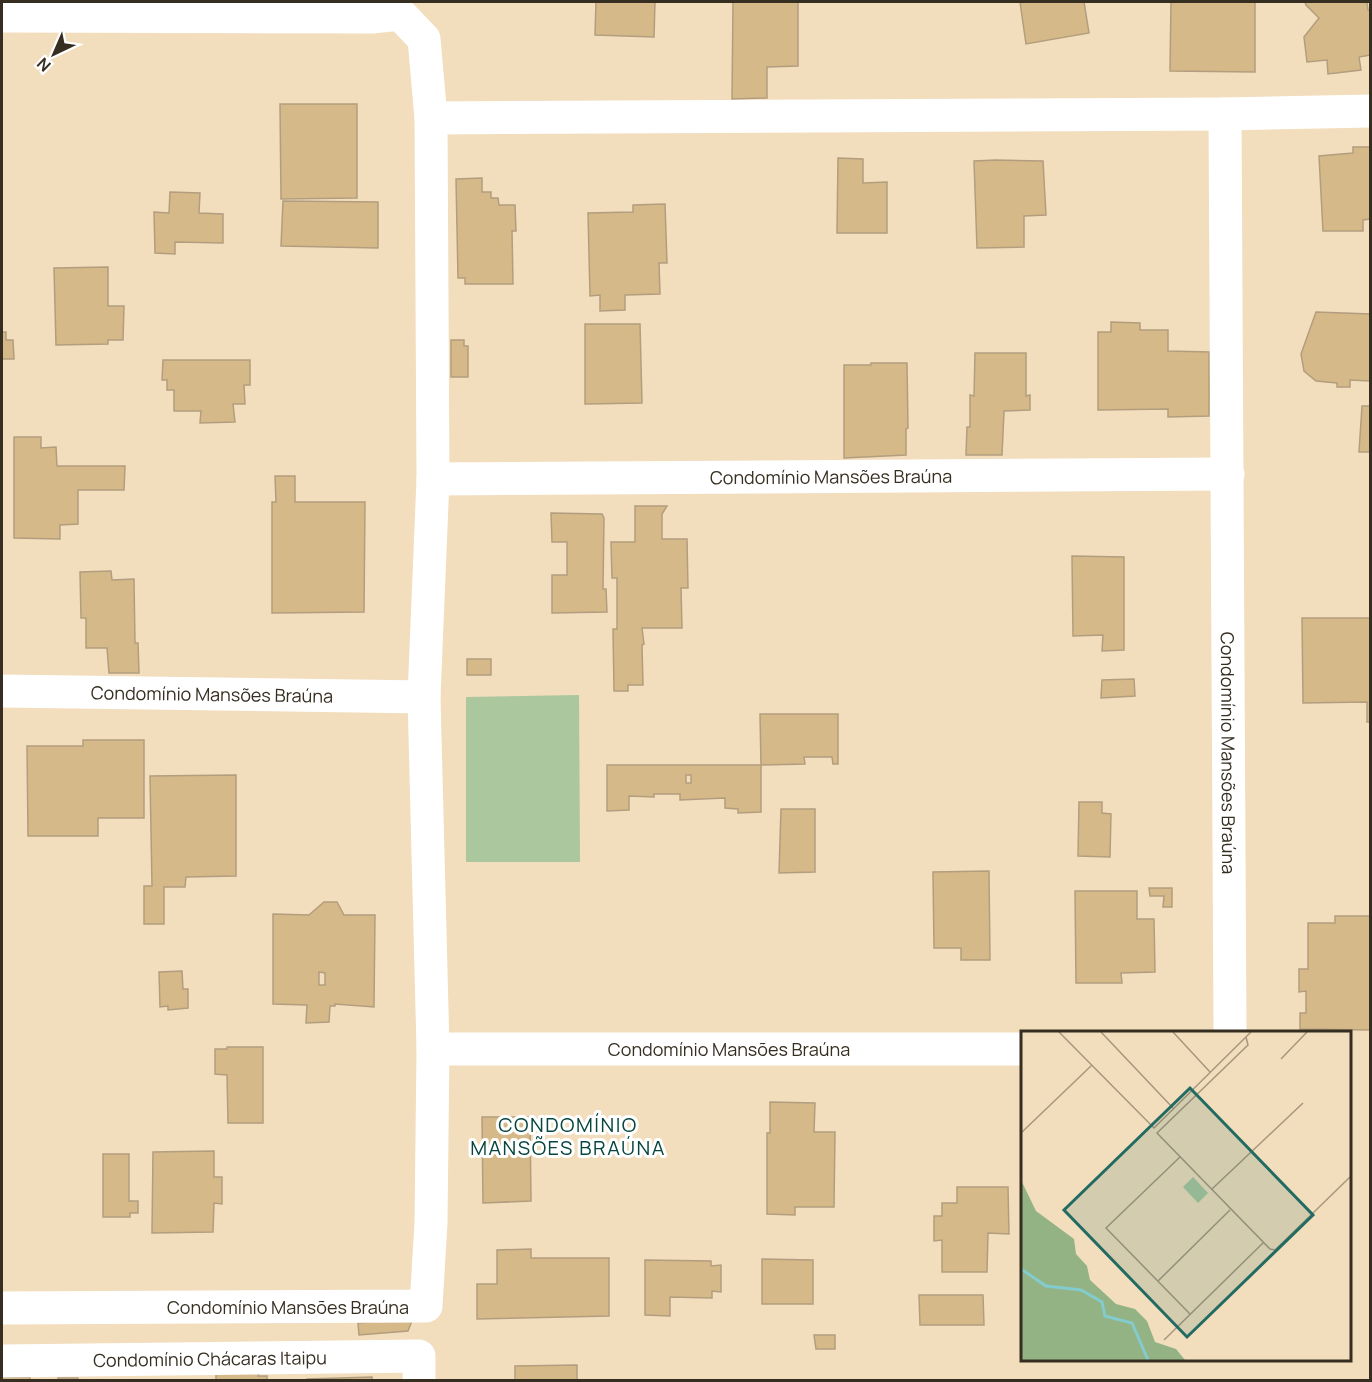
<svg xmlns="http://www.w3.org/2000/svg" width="1372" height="1382" font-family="Manrope,sans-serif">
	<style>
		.green { fill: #aac79e }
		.building { fill: #d6b988; stroke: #b29e7f; stroke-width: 1.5; fill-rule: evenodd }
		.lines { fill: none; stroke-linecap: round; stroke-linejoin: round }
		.minor { stroke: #fff; stroke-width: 33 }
		.labels { text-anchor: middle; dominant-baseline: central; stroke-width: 6; stroke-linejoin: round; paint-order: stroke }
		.street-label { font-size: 18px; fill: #362e21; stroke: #fff }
		.neighbourhood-label { font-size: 20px; letter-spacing: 1.5px; fill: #06463f; stroke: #fff }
		.inset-river { fill: none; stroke: #83ccce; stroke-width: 3 }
		.inset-road { fill: none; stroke: #a7977e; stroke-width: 1.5 }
		.view { fill: #226b62; fill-opacity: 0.15; stroke: #226b62; stroke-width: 3 }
		.inset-edge { fill: none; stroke: #362e21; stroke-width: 3 }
	</style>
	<rect width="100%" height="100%" fill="#f2ddbc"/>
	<path class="green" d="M579,695L580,862H466V697Z"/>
	<g class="building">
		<path d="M596,2H655L654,37L595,35Z"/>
		<path d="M733,2H798V66L767,67V98L732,99Z"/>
		<path d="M1020,2H1084L1089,33L1026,44Z"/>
		<path d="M1171,2H1255V72L1170,71Z"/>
		<path d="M1305,2H1367L1368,10H1370V55L1359,57L1361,70L1328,74L1327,60L1307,62L1304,37L1319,18L1306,5Z"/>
		<path d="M280,104H357V198L281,199Z"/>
		<path d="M1353,147H1370V219L1363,220V231H1323L1319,156L1353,153Z"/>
		<path d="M838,158L863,159V183L887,182V233H837Z"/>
		<path d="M996,160L1043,161L1046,215L1024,216V247L977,248L974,161Z"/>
		<path d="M482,178V192H491V198H498L499,205H515L516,231H512L513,284H465V278H458L456,179Z"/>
		<path d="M170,192L200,193L199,213L223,214V243L175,242V254L155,253L154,212L169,213Z"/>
		<path d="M283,201L378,202V248L281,246Z"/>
		<path d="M665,204L667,263H659L660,294L625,295V310L600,311V295L590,296L588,213L633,212V205Z"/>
		<path d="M108,267V306H124L123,340H108V344L56,345L54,268Z"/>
		<path d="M1316,312L1370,314V381L1350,380V387H1337V383L1316,381L1304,371L1301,354Z"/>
		<path d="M1111,322L1140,323V330H1168V351L1209,352V416L1168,417V409L1098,410V332H1111Z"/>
		<path d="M585,324H640L642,403L585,404Z"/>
		<path d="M2,332H6V340H13L14,359H2Z"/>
		<path d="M451,340H464V346H468V377H451Z"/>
		<path d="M975,353H1026V396L1030,395V410L1004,411L1002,455H966L967,427H970V395L974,396Z"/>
		<path d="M163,360H250V385H244L245,404H233L235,422L200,423L201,411H174V390H167V380H162Z"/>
		<path d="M871,363H907L908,428L906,429V455L844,458V365H871Z"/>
		<path d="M1362,406H1370V452H1359Z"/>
		<path d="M14,437H41V448L56,447L57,466H125L124,490H78V524L60,525V539L14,538Z"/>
		<path d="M275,476H295V502H365L364,612L272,613V502H276Z"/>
		<path d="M635,506H667L662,514V539H687L688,588H681L682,628H642L644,644L642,645L643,685H628V691H614L613,629H617V578H612L611,542H635Z"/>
		<path d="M551,513L602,514L604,518L603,589H606L607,612L552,613V575H567V542H552Z"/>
		<path d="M1072,556L1124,557V650L1102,651L1103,635L1073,636Z"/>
		<path d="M111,571L112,580L134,579L135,643H138L139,673H109L107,648H86V618H81L80,572Z"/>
		<path d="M1302,618H1370V722H1367V702L1303,703Z"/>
		<rect x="467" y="659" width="24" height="16"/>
		<path d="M1134,679L1135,696L1101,698L1102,680Z"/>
		<path d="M760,714H838V764H833L832,757H804L805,764L761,765Z"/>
		<path d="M83,740H144V818H98V836H28L27,746H83Z"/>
		<path d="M607,765H761V812L738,813V809L725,808V798L680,800V794H654V797L629,796V810L607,811ZM686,775H691V783H686Z"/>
		<path d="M236,775V876L186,877L185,887H164V924H144V886H152L150,776Z"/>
		<path d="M1079,802H1102V813L1111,814L1110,857L1078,856Z"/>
		<path d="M781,809H815V872L779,873Z"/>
		<path d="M989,871L990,960H961V948H934L933,872Z"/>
		<path d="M1149,888H1172V907H1163L1164,896H1150Z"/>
		<path d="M1075,891H1137V919H1154L1155,972L1121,973L1122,983H1076Z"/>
		<path d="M324,902H337L344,915H375L374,1007L335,1004V1006H330L329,1022L306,1023L307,1005L273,1004V914L309,915ZM319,972L325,973V985H319Z"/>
		<path d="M1335,916H1370V1030L1300,1029V1013H1306V991L1299,992V969H1308V923H1335Z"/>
		<path d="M182,971L183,989H188V1008L168,1010V1006L160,1007L159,972Z"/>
		<path d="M227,1047H263V1123H228L227,1075L215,1074V1049H227Z"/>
		<path d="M770,1102L815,1103L814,1132H835L834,1207H795V1215L767,1214V1133H770Z"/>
		<path d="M482,1117H530L531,1201L483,1203Z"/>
		<path d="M214,1151V1177H222V1204L214,1203L213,1232L152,1233L153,1152Z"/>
		<path d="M103,1154H129V1201H138V1213H130V1217H103Z"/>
		<path d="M957,1187H1008L1009,1234L988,1233L987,1272H942V1240L934,1241V1216H942V1203H957Z"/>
		<path d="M531,1249V1258H609V1316L477,1319V1284H497V1250Z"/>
		<path d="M762,1259L813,1260V1304H762Z"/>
		<path d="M645,1260L711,1261V1266L721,1265V1292L712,1291V1298L670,1297V1316L645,1315Z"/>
		<path d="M919,1295H983L984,1325H920Z"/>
		<path d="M413,1318L408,1331L359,1335L358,1323Z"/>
		<path d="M814,1335H835V1349H816Z"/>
		<path d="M577,1365V1380H515V1366Z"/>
		<path d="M216,1373H259L258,1376H267V1380H216Z"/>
		<rect x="2" y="1377" width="28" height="3"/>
		<path d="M372,1377V1380H307V1379Z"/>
		<rect x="58" y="1378" width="20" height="2"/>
	</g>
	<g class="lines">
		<g class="minor">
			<path d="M2,16L372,17L400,14L424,39L431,118L433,479L424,697L433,1049L431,1223L426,1306L2,1308"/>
			<path id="s1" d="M1225,114L1230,1032"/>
			<path d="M431,118L1225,114L1370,111"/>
			<path id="s2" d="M433,479L1228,474"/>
			<path id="s3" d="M2,691L424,697"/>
			<path id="s4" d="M433,1049H1022"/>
			<path id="s5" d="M2,1361L419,1356V1380"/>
		</g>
	</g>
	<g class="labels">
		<g class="street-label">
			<text stroke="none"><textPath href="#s2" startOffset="398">Condomínio Mansões Braúna</textPath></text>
			<text stroke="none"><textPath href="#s3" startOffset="210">Condomínio Mansões Braúna</textPath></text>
			<text stroke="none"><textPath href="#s1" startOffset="639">Condomínio Mansões Braúna</textPath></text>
			<text stroke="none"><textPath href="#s4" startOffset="296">Condomínio Mansões Braúna</textPath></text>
			<text x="288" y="1307">Condomínio Mansões Braúna</text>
			<text stroke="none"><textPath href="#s5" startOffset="208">Condomínio Chácaras Itaipu</textPath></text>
		</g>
		<g class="neighbourhood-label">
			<text x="568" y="1124">CONDOMÍNIO<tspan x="568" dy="23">MANSÕES BRAÚNA</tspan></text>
		</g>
	</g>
	<g transform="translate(1021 1031)">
		<rect width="330" height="330" fill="#f2ddbc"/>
		<path d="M172,146L187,162L177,172L162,156Z" fill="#aac79e"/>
		<path d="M0,149L15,180L53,208L55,223L66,235L69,249L95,273L114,278L126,290L134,311L155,318L164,329H0Z" fill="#93b385"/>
		<path class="inset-river" d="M0,238L25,255L60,259L81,271L84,285L111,292L127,329"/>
		<path class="inset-road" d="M38,1L133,97L230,1M80,1L152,77M152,1L189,41M225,6L227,14L136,102L249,218L254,219L329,146M260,28L286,1M0,102L71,34M159,126L85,197L169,283M191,158L282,72M137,250L209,179M143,309L242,212"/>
		<path class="view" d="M169,57L292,184L166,306L43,179Z"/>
		<rect width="330" height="330" class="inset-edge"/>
	</g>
	<rect width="1372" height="1382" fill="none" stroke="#362e21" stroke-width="6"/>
	<g transform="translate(54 54) rotate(224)" stroke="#ffffff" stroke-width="4.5" paint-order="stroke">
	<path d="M0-4.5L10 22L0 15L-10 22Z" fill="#362e21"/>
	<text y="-9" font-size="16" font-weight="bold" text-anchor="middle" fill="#362e21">N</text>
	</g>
</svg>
